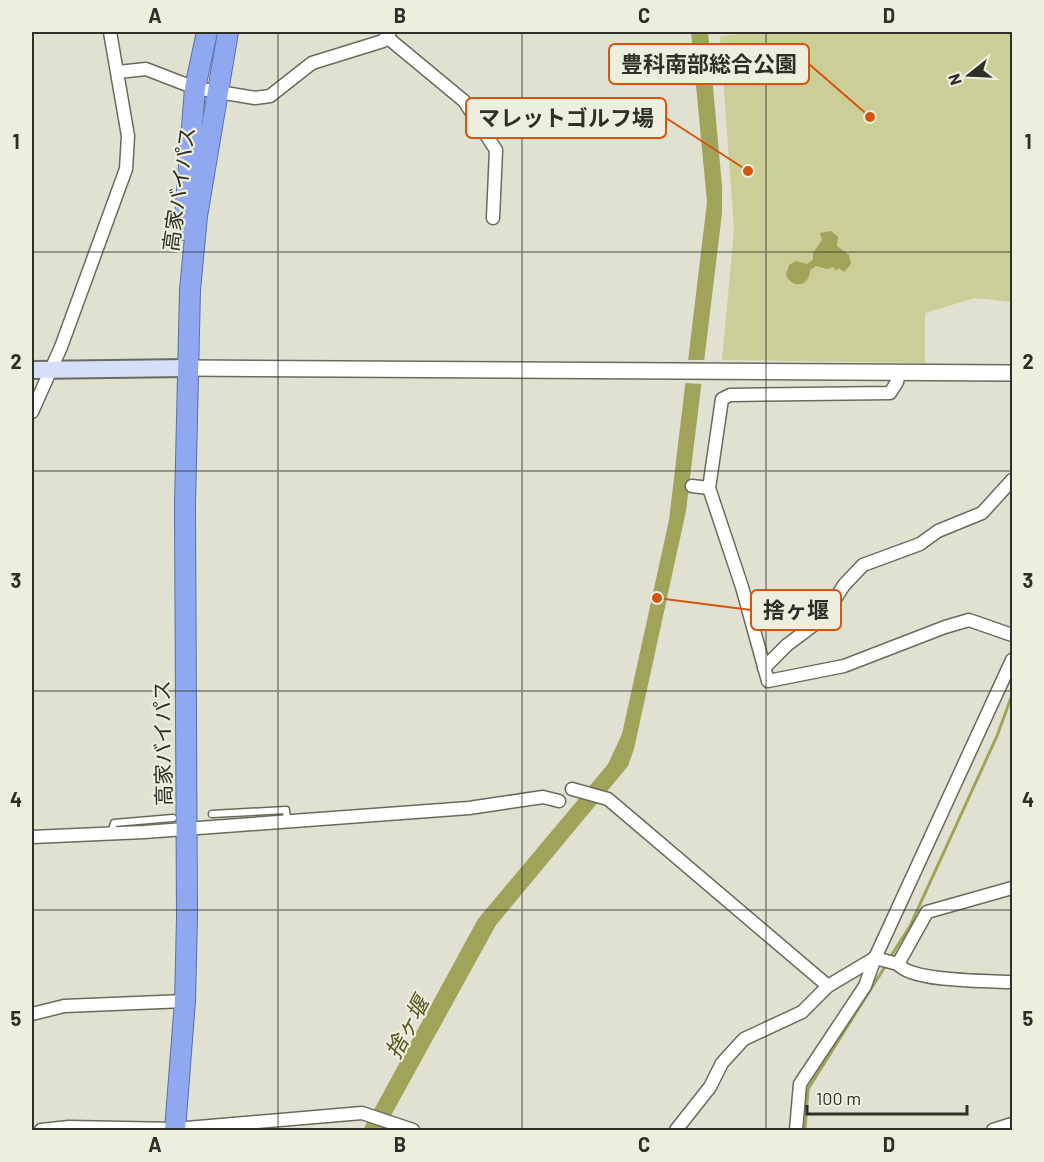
<svg xmlns="http://www.w3.org/2000/svg" width="1044" height="1162" font-family="Barlow,'Noto Sans JP',sans-serif">
	<style>
		.green { fill: #cbcf97 }
		.water { fill: #a0a45a }
		.pier { fill: #e0e1d1 }
		.lines { fill: none; stroke-linecap: round; stroke-linejoin: round }
		.stream { stroke: #a0a45a; stroke-width: 3 }
		.service-casing { stroke: #6a6b5d; stroke-width: 9 }
		.minor-casing { stroke: #6a6b5d; stroke-width: 15 }
		.tertiary-casing { stroke: #6a6b5d; stroke-width: 18 }
		.secondary-casing { stroke: #6a6b5d; stroke-width: 20 }
		.trunk-casing { stroke: #5b70a8; stroke-width: 22 }
		.service { stroke: #fff; stroke-width: 6 }
		.minor { stroke: #fff; stroke-width: 12 }
		.tertiary { stroke: #fff; stroke-width: 15 }
		.secondary { stroke: #d5dff9; stroke-width: 16 }
		.trunk { stroke: #8fa8f0; stroke-width: 20 }
		.grid { fill: none; stroke: #2e2f29; stroke-width: 1.5; stroke-opacity: 0.55 }
		.labels { text-anchor: middle; dominant-baseline: central; stroke-width: 4.5; stroke-linejoin: round; paint-order: stroke }
		.street-label { font-size: 21px; fill: #2e2f29; stroke: #edeede }
		.water-label { font-size: 22px; font-style: italic; fill: #51531c; stroke: #edeede }
		.leader { fill: none; stroke: #d5550f; stroke-width: 2 }
		.callout-dot { fill: #d5550f; stroke: #edeede; stroke-width: 2 }
		.callout { fill: #edeede; stroke: #d5550f; stroke-width: 2 }
		.callout-label { font-size: 22px; text-anchor: middle; font-weight: bold; fill: #2e2f29 }
		.neatline { fill: none; stroke: #2e2f29; stroke-width: 2 }
		.grid-label { font-size: 20px; text-anchor: middle; font-weight: bold; fill: #2e2f29 }
	</style>
	<rect width="100%" height="100%" fill="#e0e1d1"/>
	<path class="green" d="M760,32H1012V302L975,298L925,313V363L722,360L734,229L720,36Z"/>
	<g class="water">
		<path d="M691,32H708L722,186V213L686,511L634,749L628,766L496,925L383,1130H363L478,919L608,764L622,734L669,520L707,202Z"/>
		<path d="M831,231L838,237L837,246L849,255L851,264L844,272L839,268L836,270L833,267L827,269L816,266L810,270C810,286 793,290 786,275L789,265L796,261L807,264L813,260V253L822,240L820,233Z"/>
	</g>
	<path class="pier" d="M685,360H707L703,384L683,383Z"/>
	<g class="lines">
		<g class="stream">
			<path d="M889,959L910,926L997,736L1012,695"/>
			<path d="M805,1130L808,1089L886,965"/>
		</g>
		<g class="service-casing">
			<g id="service">
				<path d="M212,814L286,810L287,821"/>
				<path d="M111,833L114,823L173,818"/>
			</g>
		</g>
		<g class="minor-casing">
			<g id="minor">
				<path d="M388,38L464,101L496,150L493,218"/>
				<path d="M118,72L146,69L195,88L255,98L270,96L312,63L383,41L390,32"/>
				<path d="M899,373L897,382L890,393L730,395L722,399L709,488L742,587L768,681L844,666L945,627L969,620L1012,635"/>
				<path d="M32,412L61,347L126,169L128,136L110,32"/>
				<path d="M692,486L709,488"/>
				<path d="M764,668L787,645L823,618L844,585L863,565L920,544L938,531L982,513L1012,480"/>
				<path d="M572,789L608,799L828,986"/>
				<path d="M32,837L144,832L469,808L543,797L559,801"/>
				<path d="M898,964C911,982 989,981 1012,982"/>
				<path d="M32,1014L64,1006L185,1001"/>
				<path d="M41,1130L69,1127L175,1129L362,1113L413,1130"/>
				<path d="M676,1130L710,1087L722,1063L744,1039L802,1012L828,986L875,958L898,964L927,912L1012,888"/>
				<path d="M796,1130L800,1084L865,986L875,958L1012,660"/>
				<path d="M993,1130L1012,1124"/>
			</g>
		</g>
		<g class="tertiary-casing">
			<path id="tertiary" d="M188,368L1012,373"/>
		</g>
		<g class="secondary-casing">
			<path id="secondary" d="M32,370L188,368"/>
		</g>
		<g class="trunk-casing">
			<g id="trunk">
				<path d="M184,230L195,88L207,32"/>
				<path d="M175,1130L185,1001L187,918L185,504L190,290L197,216L228,32"/>
			</g>
		</g>
		<use href="#service" class="service"/>
		<use href="#minor" class="minor"/>
		<use href="#tertiary" class="tertiary"/>
		<use href="#secondary" class="secondary"/>
		<use href="#trunk" class="trunk"/>
	</g>
	<path class="grid" d="M278,32V1130M522,32V1130M766,32V1130M32,252H1012M32,471H1012M32,691H1012M32,910H1012"/>
	<g class="labels">
		<g class="street-label">
			<text transform="translate(178 189) rotate(-82)">高家バイパス</text>
			<text transform="translate(162 743) rotate(-91)">高家バイパス</text>
		</g>
		<g class="water-label">
			<text transform="translate(406 1027) rotate(-62)">捨ヶ堰</text>
		</g>
	</g>
	<path class="leader" d="M870 117L809 64M748 171L666 118M657 598L751 610"/>
	<g class="callout-dot">
		<circle cx="870" cy="117" r="6"/>
		<circle cx="748" cy="171" r="6"/>
		<circle cx="657" cy="598" r="6"/>
	</g>
	<g class="callout">
		<rect x="609" y="44" width="200" height="40" rx="6"/>
		<rect x="466" y="98" width="200" height="40" rx="6"/>
		<rect x="751" y="590" width="90" height="40" rx="6"/>
	</g>
	<g class="callout-label">
		<text x="709" y="72">豊科南部総合公園</text>
		<text x="566" y="126">マレットゴルフ場</text>
		<text x="796" y="618">捨ヶ堰</text>
	</g>
	<rect width="1044" height="1162" fill="none" stroke="#edeede" stroke-width="66"/>
	<g transform="translate(969 75) rotate(252)" stroke="#edeede" stroke-width="4.5" paint-order="stroke">
	<path d="M0-4.5L10 22L0 15L-10 22Z" fill="#2e2f29"/>
	<text y="-9" font-size="16" font-weight="bold" text-anchor="middle" fill="#2e2f29">N</text>
	</g>
	<path d="M807 1105v9h160v-9" fill="none" stroke="#2e2f29" stroke-width="3"/>
	<text x="816" y="1105" font-size="18" fill="#2e2f29" stroke="#edeede" stroke-width="4.5" paint-order="stroke">100 m</text>
	<rect x="33" y="33" width="978" height="1096" class="neatline"/>
	<g class="grid-label">
		<text x="155" y="23">A</text>
		<text x="400" y="23">B</text>
		<text x="644" y="23">C</text>
		<text x="889" y="23">D</text>
		<text x="16" y="149">1</text>
		<text x="1028" y="149">1</text>
		<text x="16" y="369">2</text>
		<text x="1028" y="369">2</text>
		<text x="16" y="588">3</text>
		<text x="1028" y="588">3</text>
		<text x="16" y="807">4</text>
		<text x="1028" y="807">4</text>
		<text x="16" y="1026">5</text>
		<text x="1028" y="1026">5</text>
		<text x="155" y="1152">A</text>
		<text x="400" y="1152">B</text>
		<text x="644" y="1152">C</text>
		<text x="889" y="1152">D</text>
	</g>
</svg>
